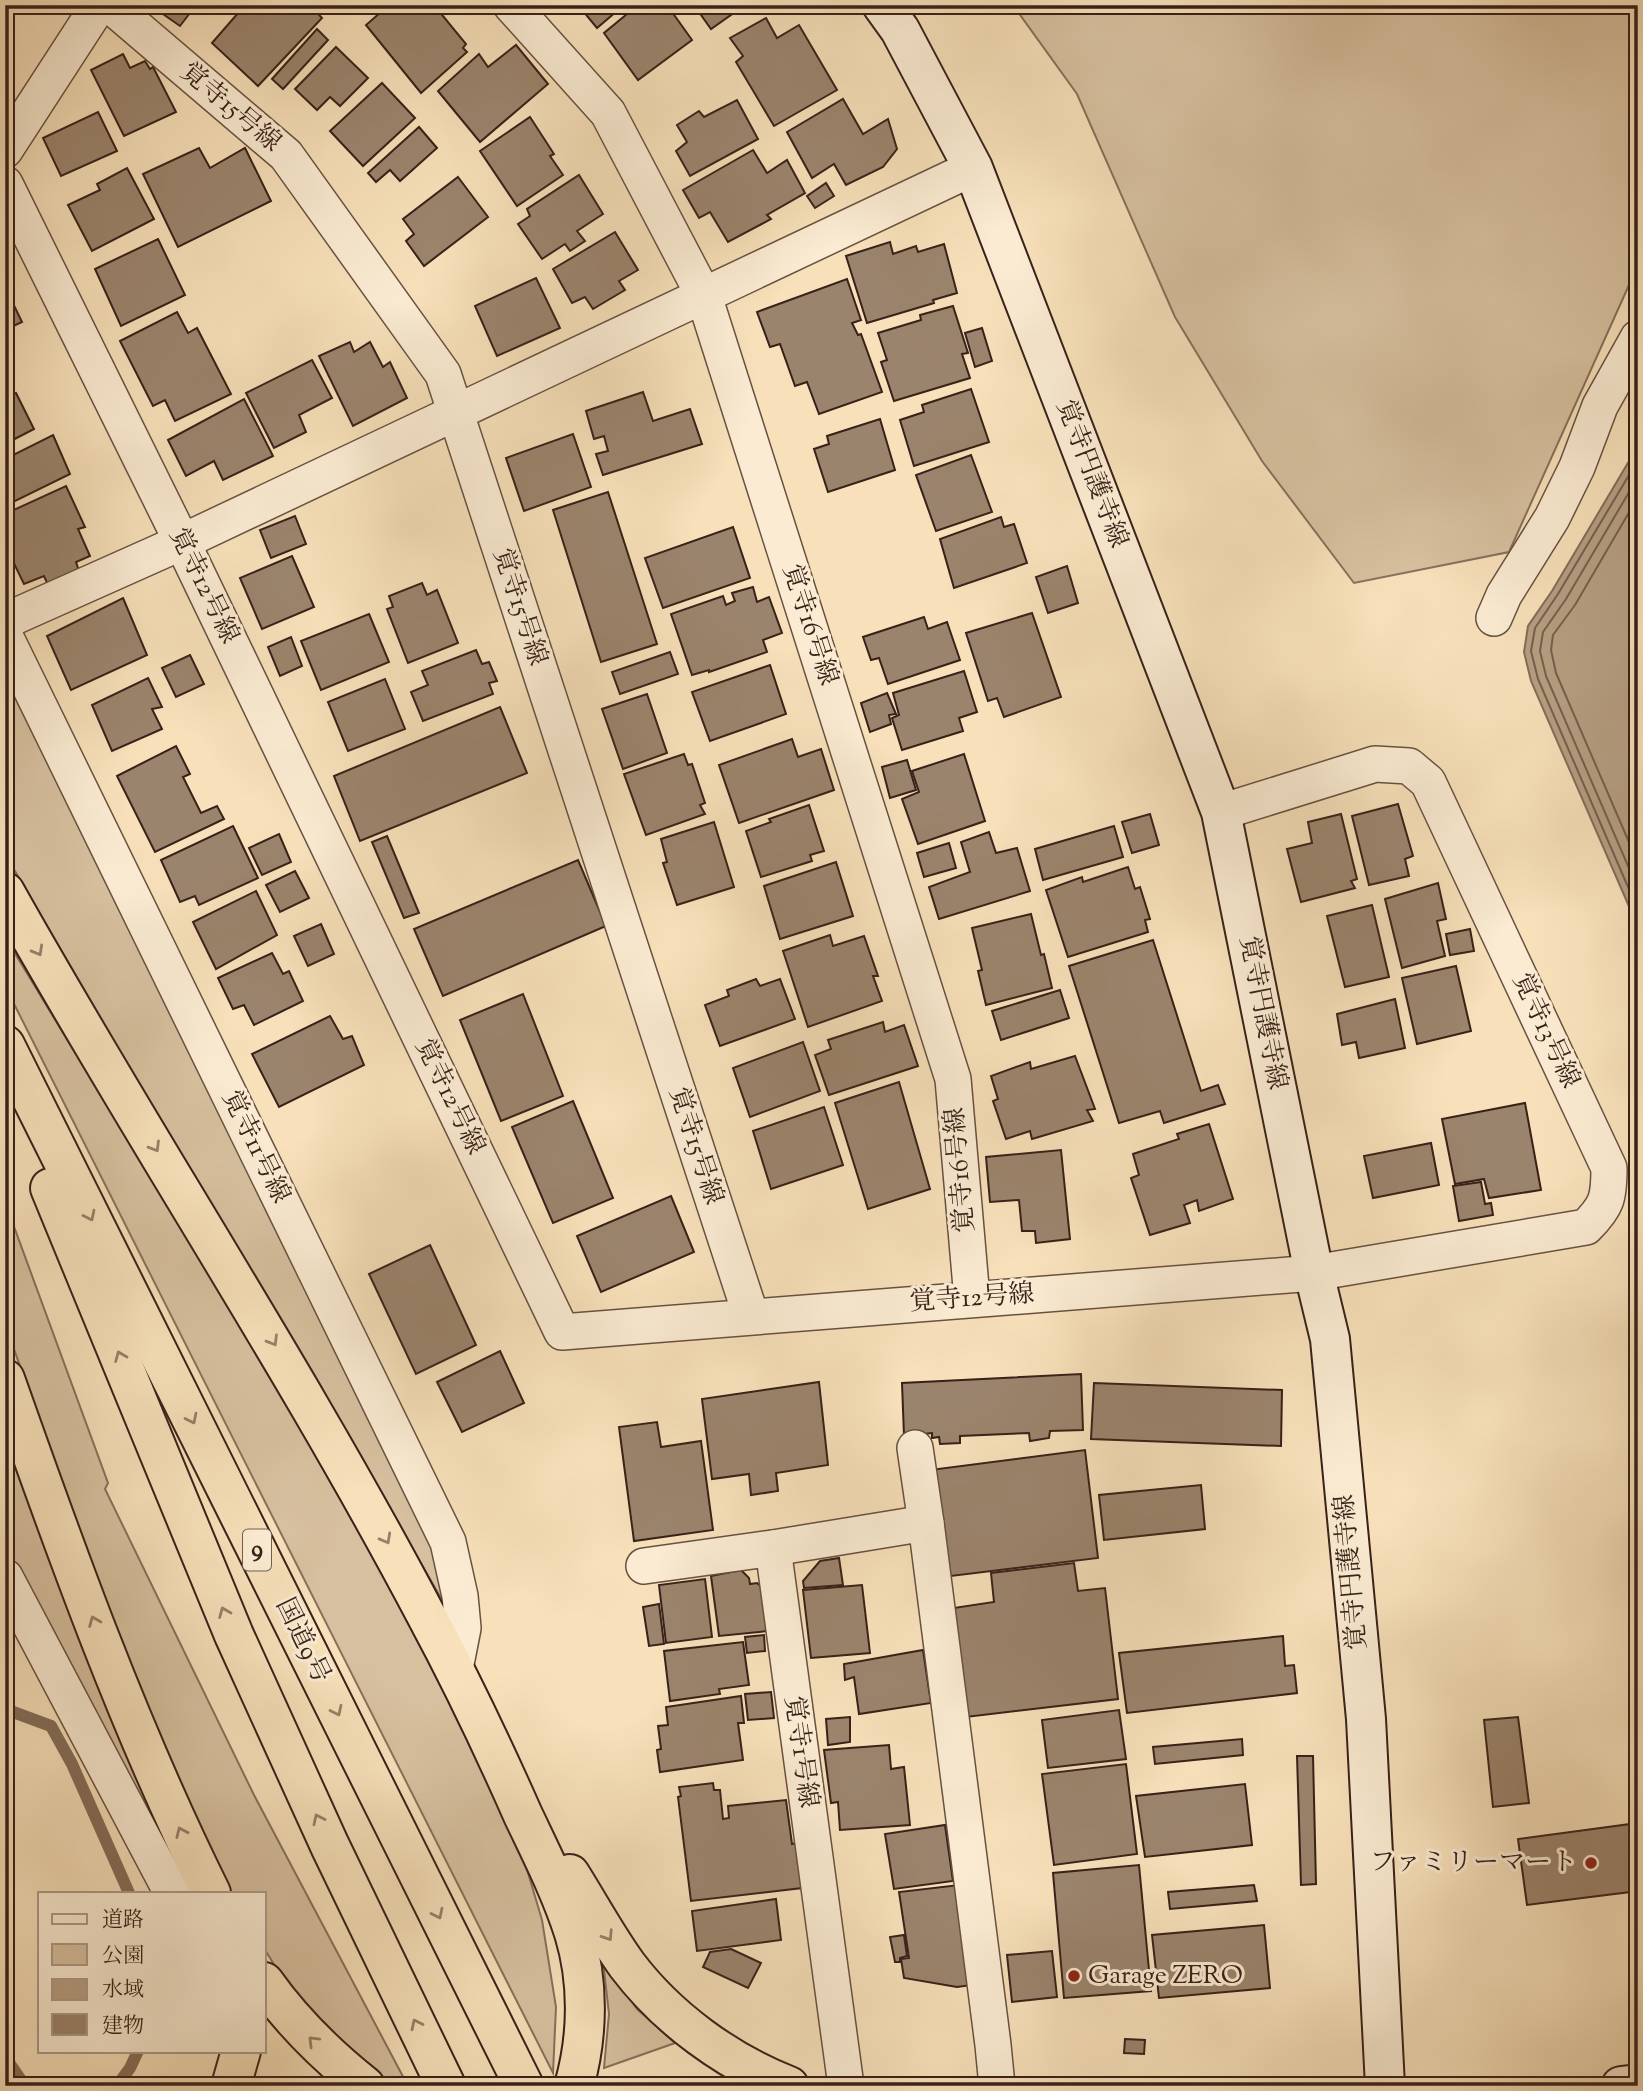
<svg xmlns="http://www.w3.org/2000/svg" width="1643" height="2091" font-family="'Sorts Mill Goudy','Noto Serif JP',serif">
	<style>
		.green { fill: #d7c09f; stroke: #88705c; stroke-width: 2 }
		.water { fill: #b69f83; stroke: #846d59; stroke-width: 2 }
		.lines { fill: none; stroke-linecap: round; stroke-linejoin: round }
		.shore { stroke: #77604e; stroke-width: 2 }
		.stream { stroke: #846d59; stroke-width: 12 }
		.building { fill: #9b846d; stroke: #382119; stroke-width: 2 }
		.street-casing { stroke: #685141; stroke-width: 38 }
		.secondary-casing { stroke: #382119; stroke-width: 42 }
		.highway-casing { stroke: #382119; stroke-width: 42 }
		.street { stroke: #faebd2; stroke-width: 35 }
		.secondary { stroke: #faebd2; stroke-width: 38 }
		.highway { stroke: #f7e0ba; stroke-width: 38 }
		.oneway { stroke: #98806a }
		.poi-dot { fill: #8f2418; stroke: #faebd2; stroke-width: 2.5 }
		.labels { text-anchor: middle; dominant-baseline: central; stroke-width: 6; stroke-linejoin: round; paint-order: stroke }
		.shield { fill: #faebd2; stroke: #725e50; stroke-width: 2 }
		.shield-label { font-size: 24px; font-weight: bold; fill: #382119 }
		.street-label { font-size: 26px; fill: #382119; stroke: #faebd2 }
		.poi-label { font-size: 26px; fill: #382119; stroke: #faebd2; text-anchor: end }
	</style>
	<rect width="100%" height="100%" fill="#f7e0ba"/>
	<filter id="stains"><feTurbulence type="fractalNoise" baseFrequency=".00286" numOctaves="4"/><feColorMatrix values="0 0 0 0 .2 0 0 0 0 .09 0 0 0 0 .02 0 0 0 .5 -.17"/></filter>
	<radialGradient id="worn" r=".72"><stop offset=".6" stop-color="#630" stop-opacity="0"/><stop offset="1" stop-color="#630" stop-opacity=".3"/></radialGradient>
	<g class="green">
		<path d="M1013,5H1638V265L1509,552L1354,583L1262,461L1175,317L1077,94Z"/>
		<path d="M5,688L16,699L441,1546L453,1607L441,1598L311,1373L175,1146L5,854Z"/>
		<path d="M5,937L302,1427L438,1675L526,1866L542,1920L556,2007L553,2073L5,986Z"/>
		<path d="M5,1202L108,1483L105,1489L254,1795L408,2086H396L336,2043L284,1981L264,1948V1893H232L214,1862L165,1756L100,1590L5,1324Z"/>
		<path d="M5,1438C57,1586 114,1731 181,1873L92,1720L5,1555Z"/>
		<path d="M603,1961L637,2009L675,2043L604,2068L609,2014Z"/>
	</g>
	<path class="water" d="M1638,446V927L1531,681L1524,652L1528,626L1552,591Z"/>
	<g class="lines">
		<g class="shore">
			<path d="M1638,460L1558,594L1535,628L1531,651L1538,679L1638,910"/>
			<path d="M1638,477L1566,599L1543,632L1540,651L1546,676L1638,889"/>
			<path d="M1638,497L1575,605L1553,635L1551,650L1556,673L1638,863"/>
		</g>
		<g class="stream">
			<path d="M5,1709L51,1726L72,1764L129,1893"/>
			<path d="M5,2057L25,2086"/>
			<path d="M117,2086L130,2068L138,2051"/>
		</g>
	</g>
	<g class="building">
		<path d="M160,5H196L180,26L160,12Z"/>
		<path d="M245,5H310L322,18L258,86L212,43Z"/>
		<path d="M389,5L404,7L434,5L466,44L463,48L467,52L421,93L366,25Z"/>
		<path d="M578,5H624L597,28Z"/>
		<path d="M638,5H667L692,40L638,80L604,33Z"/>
		<path d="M694,5H745L711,29Z"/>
		<path d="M766,18L777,38L799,25L837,90L774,126L736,62L743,56L730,38Z"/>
		<path d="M317,29L328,40L283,89L272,79Z"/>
		<path d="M516,45L548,84L480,142L438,91L479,54L488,67Z"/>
		<path d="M336,47L368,78L340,106L330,97L317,110L295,89Z"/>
		<path d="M123,54L130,68L145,61L150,69L153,67L176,112L124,136L91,70Z"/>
		<path d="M382,83L415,118L363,166L330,131Z"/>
		<path d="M843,99L863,134L888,119L897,149L883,167L846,185L834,164L812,178L787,132Z"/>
		<path d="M737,100L758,139L690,176L676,151L687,142L677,125L699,111L704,117Z"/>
		<path d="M98,112L117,151L61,176L43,138Z"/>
		<path d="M530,117L554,154L550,156L563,175L517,206L480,151Z"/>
		<path d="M419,127L437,148L400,181L390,170L376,182L368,173Z"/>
		<path d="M199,148L210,168L245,148L271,201L178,247L143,174Z"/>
		<path d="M753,150L767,173L787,160L805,193L767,215L771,219L728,242L710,212L699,218L683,190Z"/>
		<path d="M127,168L154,219L92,251L68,205L100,190L97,184Z"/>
		<path d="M579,175L603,214L577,231L585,241L570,251L565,244L542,259L518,224L530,216L527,209Z"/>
		<path d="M458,177L488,217L424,266L406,241L414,234L403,219Z"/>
		<path d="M826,183L834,196L815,208L807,196Z"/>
		<path d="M615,232L638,270L619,281L625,290L593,309L585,297L572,303L553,269Z"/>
		<path d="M158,239L185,295L121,326L95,269Z"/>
		<path d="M890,242L893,254L916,246L918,252L944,244L957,293L933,300L934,303L867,323L846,256Z"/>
		<path d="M536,278L560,328L497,356L475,306Z"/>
		<path d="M847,279L861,320L852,323L858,335L861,334L882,392L819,414L807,382L795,386L780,344L770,347L757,312Z"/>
		<path d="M7,291L22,322L5,330V292Z"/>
		<path d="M953,306L968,353L962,354L970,378L894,401L881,362L887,360L878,333L921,320L920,315Z"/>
		<path d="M177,312L188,333L197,328L231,394L175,421L165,400L153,406L120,341Z"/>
		<path d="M982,328L992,361L975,367L965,333Z"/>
		<path d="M350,342L354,352L370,342L383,367L390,362L407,398L353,426L319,356Z"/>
		<path d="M312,360L332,398L299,415L306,432L274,448L246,393Z"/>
		<path d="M971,389L989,442L914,466L900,420L924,412L922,405Z"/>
		<path d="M643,392L653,421L690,409L702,444L603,475L596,454L608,451L604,436L594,439L586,411Z"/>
		<path d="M16,393L34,429L5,444V398Z"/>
		<path d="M244,399L273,456L223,480L214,461L186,476L168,440Z"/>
		<path d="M880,419L895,470L828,492L814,449L829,444L827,436Z"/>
		<path d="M573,434L591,487L524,511L506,458Z"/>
		<path d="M53,435L70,474L5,506V459Z"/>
		<path d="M971,455L992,512L936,531L916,475Z"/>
		<path d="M66,486L85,527L78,529L90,556L76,562L79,571L48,585L44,576L24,584L5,545V514Z"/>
		<path d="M608,492L657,644L601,662L553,510Z"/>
		<path d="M295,516L306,544L271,558L260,530Z"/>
		<path d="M1001,517L1004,527L1014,524L1027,563L954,588L940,539Z"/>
		<path d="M733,527L750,578L663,608L645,558Z"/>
		<path d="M292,556L314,607L262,629L240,578Z"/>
		<path d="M1067,566L1078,603L1048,613L1036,577Z"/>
		<path d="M422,583L427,595L437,590L458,643L408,663L387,609L393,607L389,596Z"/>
		<path d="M753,587L757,602L769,597L782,633L763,640L767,652L709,672V670L692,675L671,614L723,596L726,605L735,601L732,593Z"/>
		<path d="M123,598L147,655L71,690L47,636Z"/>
		<path d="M1032,613L1061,697L1004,717L997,698L988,701L966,633Z"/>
		<path d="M369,614L389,662L321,690L301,641Z"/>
		<path d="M924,617L928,629L947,622L960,660L888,684L879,658L871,660L863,637Z"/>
		<path d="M291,637L302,666L280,676L268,647Z"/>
		<path d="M476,650L482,664L489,662L497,681L489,683L493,694L423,721L411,692L428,685L422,671Z"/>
		<path d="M670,652L678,674L620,694L612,672Z"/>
		<path d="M190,655L204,684L176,697L162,668Z"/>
		<path d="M770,665L786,714L710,741L692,692Z"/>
		<path d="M964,671L977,712L959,718L963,731L902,750L892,718L899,715L893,693Z"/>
		<path d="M148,678L162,707L152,709L162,729L112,751L92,705Z"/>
		<path d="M385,679L405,729L348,751L328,702Z"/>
		<path d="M887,693L896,714L889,715L891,724L870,732L861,703Z"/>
		<path d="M647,694L667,753L623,769L602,709Z"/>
		<path d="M500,707L527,773L360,841L334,776Z"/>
		<path d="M792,739L798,757L821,749L834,790L739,823L719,765Z"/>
		<path d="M176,746L190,774L183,777L201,813L217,806L224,819L155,852L117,776Z"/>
		<path d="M684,754L688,765L692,764L705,803L700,805L705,814L646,835L624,774Z"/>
		<path d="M964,754L985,821L918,844L902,799L919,792L912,771Z"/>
		<path d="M907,760L916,790L890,798L882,767Z"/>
		<path d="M1398,804L1413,856L1405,859L1409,876L1369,885L1352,816Z"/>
		<path d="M809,805L824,851L810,855L812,861L761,877L746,831L771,822L769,819Z"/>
		<path d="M1150,814L1159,845L1132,853L1122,822Z"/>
		<path d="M1341,814L1357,879L1351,881L1355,888L1301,902L1287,849L1312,843L1308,822Z"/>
		<path d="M714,822L734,887L677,905L663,863L667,862L661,839Z"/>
		<path d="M233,826L258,878L199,905L195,896L180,902L161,860Z"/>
		<path d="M1114,826L1123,857L1043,880L1035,849Z"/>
		<path d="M989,832L996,853L1017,848L1030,891L939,919L929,887L970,872L961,842Z"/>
		<path d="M279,834L291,862L262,875L249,848Z"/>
		<path d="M387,836L419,913L404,918L372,842Z"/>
		<path d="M949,843L956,868L924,877L917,853Z"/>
		<path d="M578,860L606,926L443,996L414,929Z"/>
		<path d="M836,862L853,916L780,939L764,886Z"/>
		<path d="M1128,867L1135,889L1140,887L1150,919L1145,920L1148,932L1068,957L1046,890L1082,877L1083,882Z"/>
		<path d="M295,871L309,898L280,912L266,885Z"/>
		<path d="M1438,883L1446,919L1437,921L1445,956L1402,968L1385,899Z"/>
		<path d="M256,891L277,935L216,969L193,922Z"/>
		<path d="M1372,905L1389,977L1345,987L1327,916Z"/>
		<path d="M1031,914L1041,955L1044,954L1052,988L986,1005L978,971L982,970L972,928Z"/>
		<path d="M321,924L334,954L308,966L294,936Z"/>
		<path d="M1470,929L1474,951L1450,955L1446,934Z"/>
		<path d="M830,935L833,946L864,936L878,976H873L882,1001L808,1027L783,951Z"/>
		<path d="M1153,940L1201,1091L1218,1085L1225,1104L1164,1123L1160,1111L1119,1123L1069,966Z"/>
		<path d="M272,953L283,974L289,971L303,1001L254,1025L244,1005L233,1009L218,978Z"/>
		<path d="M1456,966L1471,1031L1417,1044L1402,978Z"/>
		<path d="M756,979L760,986L780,979L795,1019L720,1046L705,1005L729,996L727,990Z"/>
		<path d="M1060,990L1069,1018L1001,1040L992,1011Z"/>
		<path d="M523,994L563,1096L501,1121L460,1020Z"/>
		<path d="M1395,999L1405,1048L1359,1058L1356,1042L1342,1045L1337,1014Z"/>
		<path d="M330,1016L343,1039L352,1036L364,1065L279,1107L252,1054Z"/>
		<path d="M883,1022L885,1032L904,1025L918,1066L829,1095L815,1055L831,1049L828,1040Z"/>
		<path d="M803,1042L820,1091L750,1117L733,1068Z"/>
		<path d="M1075,1056L1095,1109L1087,1110L1093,1121L1032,1139L1030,1131L1006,1139L993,1101L998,1099L991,1076L1030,1062L1031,1069Z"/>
		<path d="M899,1082L930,1189L868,1209L835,1103Z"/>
		<path d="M573,1101L613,1198L553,1223L512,1127Z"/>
		<path d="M1525,1103L1541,1190L1489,1198L1484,1179L1455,1184L1442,1119Z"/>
		<path d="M824,1107L843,1165L771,1189L753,1131Z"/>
		<path d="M1209,1124L1233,1199L1199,1211L1197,1200L1184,1205L1190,1223L1150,1235L1131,1178L1139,1175L1133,1154L1179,1139L1177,1134Z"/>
		<path d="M1431,1143L1439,1185L1373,1198L1364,1156Z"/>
		<path d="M1061,1150L1070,1239L1036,1243L1035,1231H1022L1019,1200L990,1202L986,1157Z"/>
		<path d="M1481,1182L1485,1204L1491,1203L1493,1215L1459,1221L1453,1186Z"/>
		<path d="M671,1196L694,1252L601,1292L577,1236Z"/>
		<path d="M430,1245L476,1345L416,1374L369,1274Z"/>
		<path d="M500,1351L524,1403L462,1432L437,1382Z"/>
		<path d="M1081,1374L1083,1430L1050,1431L1049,1438L1030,1441L1029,1433L960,1436V1443L940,1444L939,1437L932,1438V1433L904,1436L902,1383Z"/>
		<path d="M819,1382L828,1465L776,1473L778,1491L751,1495L749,1474L712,1479L702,1399Z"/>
		<path d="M1094,1383L1282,1390L1281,1446L1091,1439Z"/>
		<path d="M657,1422L661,1447L701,1441L713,1530L634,1541L619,1427Z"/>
		<path d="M1085,1450L1098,1558L943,1577L930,1470Z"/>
		<path d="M1201,1485L1205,1529L1104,1540L1099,1495Z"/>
		<path d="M839,1558L843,1585L804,1588L803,1581L820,1561Z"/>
		<path d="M1074,1563L1078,1591L1105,1588L1118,1699L966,1717L947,1609L994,1602L991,1573Z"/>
		<path d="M741,1570L749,1578L750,1584L757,1583L763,1588L768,1631L719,1636L711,1576Z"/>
		<path d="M705,1579L712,1637L666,1643L659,1585Z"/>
		<path d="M862,1585L870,1653L811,1658L803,1590Z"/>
		<path d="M659,1604L664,1644L649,1646L643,1607Z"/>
		<path d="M764,1635L765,1651L747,1653L745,1637Z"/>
		<path d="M1283,1636L1285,1666L1294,1665L1297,1693L1127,1713L1119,1653Z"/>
		<path d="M743,1642L749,1685L719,1689L720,1694L670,1701L664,1651Z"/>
		<path d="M923,1650L931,1703L859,1714L854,1677L845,1680L844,1664Z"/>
		<path d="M771,1692L774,1718L748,1720L745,1694Z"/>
		<path d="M741,1696L744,1723H738L743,1760L660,1772L657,1750L661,1749L658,1726L668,1725L666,1707Z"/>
		<path d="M1119,1710L1126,1759L1048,1768L1042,1720Z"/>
		<path d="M850,1717V1742L828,1745L826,1719Z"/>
		<path d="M1518,1717L1529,1803L1493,1807L1484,1720Z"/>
		<path d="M1242,1739L1243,1755L1155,1764L1153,1747Z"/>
		<path d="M889,1745L891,1769L904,1767L910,1825L840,1830L838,1802L831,1803L824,1750Z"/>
		<path d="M1297,1756H1313L1316,1884L1301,1885Z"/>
		<path d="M1126,1764L1137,1854L1054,1865L1042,1774Z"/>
		<path d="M713,1783L714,1790H720L723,1819L729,1818L728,1806L786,1800L792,1844L796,1843L802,1888L691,1901L678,1797L681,1796L679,1787Z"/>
		<path d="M1245,1784L1252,1845L1145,1857L1136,1796Z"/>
		<path d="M1638,1823V1891L1527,1905L1518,1839Z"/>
		<path d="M945,1825L953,1881L894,1889L885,1834Z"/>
		<path d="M1139,1865L1151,1991L1064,1998L1053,1873Z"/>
		<path d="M959,1885L972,1985L957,1987L904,1978L901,1959L909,1958L899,1892Z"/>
		<path d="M1254,1885L1257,1901L1170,1909L1168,1892Z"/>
		<path d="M776,1899L781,1940L697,1951L692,1911Z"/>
		<path d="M1264,1925L1270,1988L1159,1998L1152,1935Z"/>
		<path d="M904,1935L907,1956L900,1958V1962H895L890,1937Z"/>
		<path d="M731,1949L761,1963L748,1988L703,1967L710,1952Z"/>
		<path d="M1052,1951L1057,1997L1012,2002L1007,1955Z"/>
		<path d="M1125,2039L1145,2040L1144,2054L1124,2053Z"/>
	</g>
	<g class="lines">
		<g class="street-casing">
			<g id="street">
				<path d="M110,5L286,155L443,374L751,1316"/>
				<path d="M511,5L608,113L704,296L953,1079L972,1299"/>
				<path d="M5,150L99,5"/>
				<path d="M5,184L182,542L562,1332L1314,1273L1586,1227C1607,1206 1609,1198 1609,1168L1428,782L1409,766L1375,764L1221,812"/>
				<path d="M1494,618L1504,595L1552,518L1577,467L1600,406L1638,338"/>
				<path d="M5,621L182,542L973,168"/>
				<path d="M5,636L448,1542L460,1596L463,1628L455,1669"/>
				<path d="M915,1448L926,1523"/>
				<path d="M773,1548L926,1523L993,2045L997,2086"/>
				<path d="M644,1566L773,1548L846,2086"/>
				<path d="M5,1577L172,1893"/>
			</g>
		</g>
		<g class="secondary-casing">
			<g id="secondary">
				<path d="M882,5L900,30L973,168L1221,812L1314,1273L1330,1339L1366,1719L1385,2086"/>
				<path d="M1621,2086L1638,2084"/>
			</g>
		</g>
		<g class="highway-casing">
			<g id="highway">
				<path d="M5,892C141,1135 296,1368 426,1615C461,1680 493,1747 523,1815C541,1853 561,1892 574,1933C589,1982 588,2037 574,2086"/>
				<path d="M5,1045L524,2086"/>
				<path d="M50,1188L234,1635L330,1846L446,2086"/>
				<path d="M5,1379C66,1552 129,1728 211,1893"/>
				<path d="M570,1874C589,1904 606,1936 627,1965C667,2018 727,2062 789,2086"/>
				<path d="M264,1982C293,2023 326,2055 365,2086"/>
				<path d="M231,2086L241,2051"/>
			</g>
		</g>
		<use href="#street" class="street"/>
		<use href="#secondary" class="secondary"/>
		<use href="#highway" class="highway"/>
	</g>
	<defs><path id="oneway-chevron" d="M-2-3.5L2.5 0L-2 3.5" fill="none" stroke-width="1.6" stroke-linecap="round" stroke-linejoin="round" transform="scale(1.75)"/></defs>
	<g class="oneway">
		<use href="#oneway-chevron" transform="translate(38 951) rotate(61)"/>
		<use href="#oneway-chevron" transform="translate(155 1147) rotate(59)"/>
		<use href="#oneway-chevron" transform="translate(90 1216) rotate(64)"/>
		<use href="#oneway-chevron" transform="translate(273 1341) rotate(59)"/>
		<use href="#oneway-chevron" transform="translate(120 1356) rotate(-112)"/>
		<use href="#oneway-chevron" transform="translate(192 1419) rotate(64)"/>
		<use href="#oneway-chevron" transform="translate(386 1539) rotate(61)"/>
		<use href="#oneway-chevron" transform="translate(224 1612) rotate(-112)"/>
		<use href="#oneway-chevron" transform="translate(94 1621) rotate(-112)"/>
		<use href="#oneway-chevron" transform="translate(337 1711) rotate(64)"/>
		<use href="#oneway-chevron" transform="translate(318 1819) rotate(-115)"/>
		<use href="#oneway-chevron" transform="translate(181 1832) rotate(-114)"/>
		<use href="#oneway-chevron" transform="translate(438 1914) rotate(64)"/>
		<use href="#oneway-chevron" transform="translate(608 1936) rotate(57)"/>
		<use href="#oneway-chevron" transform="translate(416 2024) rotate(-116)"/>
		<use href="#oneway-chevron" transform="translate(313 2041) rotate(-135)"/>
	</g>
	<g class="poi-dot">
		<circle cx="1591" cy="1863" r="7"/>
		<circle cx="1074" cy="1976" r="7"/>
	</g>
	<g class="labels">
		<rect class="shield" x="243" y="1529.5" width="28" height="41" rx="5"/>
		<g class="shield-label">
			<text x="257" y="1550">9</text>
		</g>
		<g class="street-label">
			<text transform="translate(230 108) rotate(40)">覚寺15号線</text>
			<text transform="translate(1091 474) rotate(69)">覚寺円護寺線</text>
			<text transform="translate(203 586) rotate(64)">覚寺12号線</text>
			<text transform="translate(519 607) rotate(72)">覚寺15号線</text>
			<text transform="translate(809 625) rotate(72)">覚寺16号線</text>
			<text transform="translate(1262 1013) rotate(79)">覚寺円護寺線</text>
			<text transform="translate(1545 1031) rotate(65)">覚寺13号線</text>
			<text transform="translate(449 1097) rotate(64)">覚寺12号線</text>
			<text transform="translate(695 1146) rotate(72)">覚寺15号線</text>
			<text transform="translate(255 1147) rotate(64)">覚寺11号線</text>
			<text transform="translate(961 1170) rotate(-95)">覚寺16号線</text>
			<text transform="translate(972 1299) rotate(-4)">覚寺12号線</text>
			<text transform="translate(1352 1572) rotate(-95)">覚寺円護寺線</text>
			<text transform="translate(302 1641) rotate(64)">国道9号</text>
			<text transform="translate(800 1752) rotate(82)">覚寺1号線</text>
		</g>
		<g class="poi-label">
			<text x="1577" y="1863">ファミリーマート</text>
			<text x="1088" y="1976" text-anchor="start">Garage ZERO</text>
		</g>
	</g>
	<rect width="1643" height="2091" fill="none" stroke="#f7e0ba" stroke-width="28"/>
	<rect x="7" y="7" width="1629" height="2077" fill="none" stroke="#382119" stroke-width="3.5"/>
	<rect x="14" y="14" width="1615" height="2063" fill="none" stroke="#382119" stroke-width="2"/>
	<rect x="38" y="1892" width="228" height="161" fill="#faebd2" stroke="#ac9a88" stroke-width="2"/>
	<rect x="52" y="1914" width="35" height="10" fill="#faebd2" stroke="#ac9a88" stroke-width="2"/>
	<text x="102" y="1926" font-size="21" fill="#382119">道路</text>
	<rect x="52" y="1944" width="35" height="21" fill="#d7c09f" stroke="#ac9a88" stroke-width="2"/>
	<text x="102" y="1962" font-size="21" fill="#382119">公園</text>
	<rect x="52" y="1979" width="35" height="21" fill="#b69f83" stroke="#ac9a88" stroke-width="2"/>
	<text x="102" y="1996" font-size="21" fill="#382119">水域</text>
	<rect x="52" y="2014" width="35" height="21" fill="#9b846d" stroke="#ac9a88" stroke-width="2"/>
	<text x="102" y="2032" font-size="21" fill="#382119">建物</text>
	<rect width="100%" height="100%" filter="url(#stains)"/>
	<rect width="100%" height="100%" fill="url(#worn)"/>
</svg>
